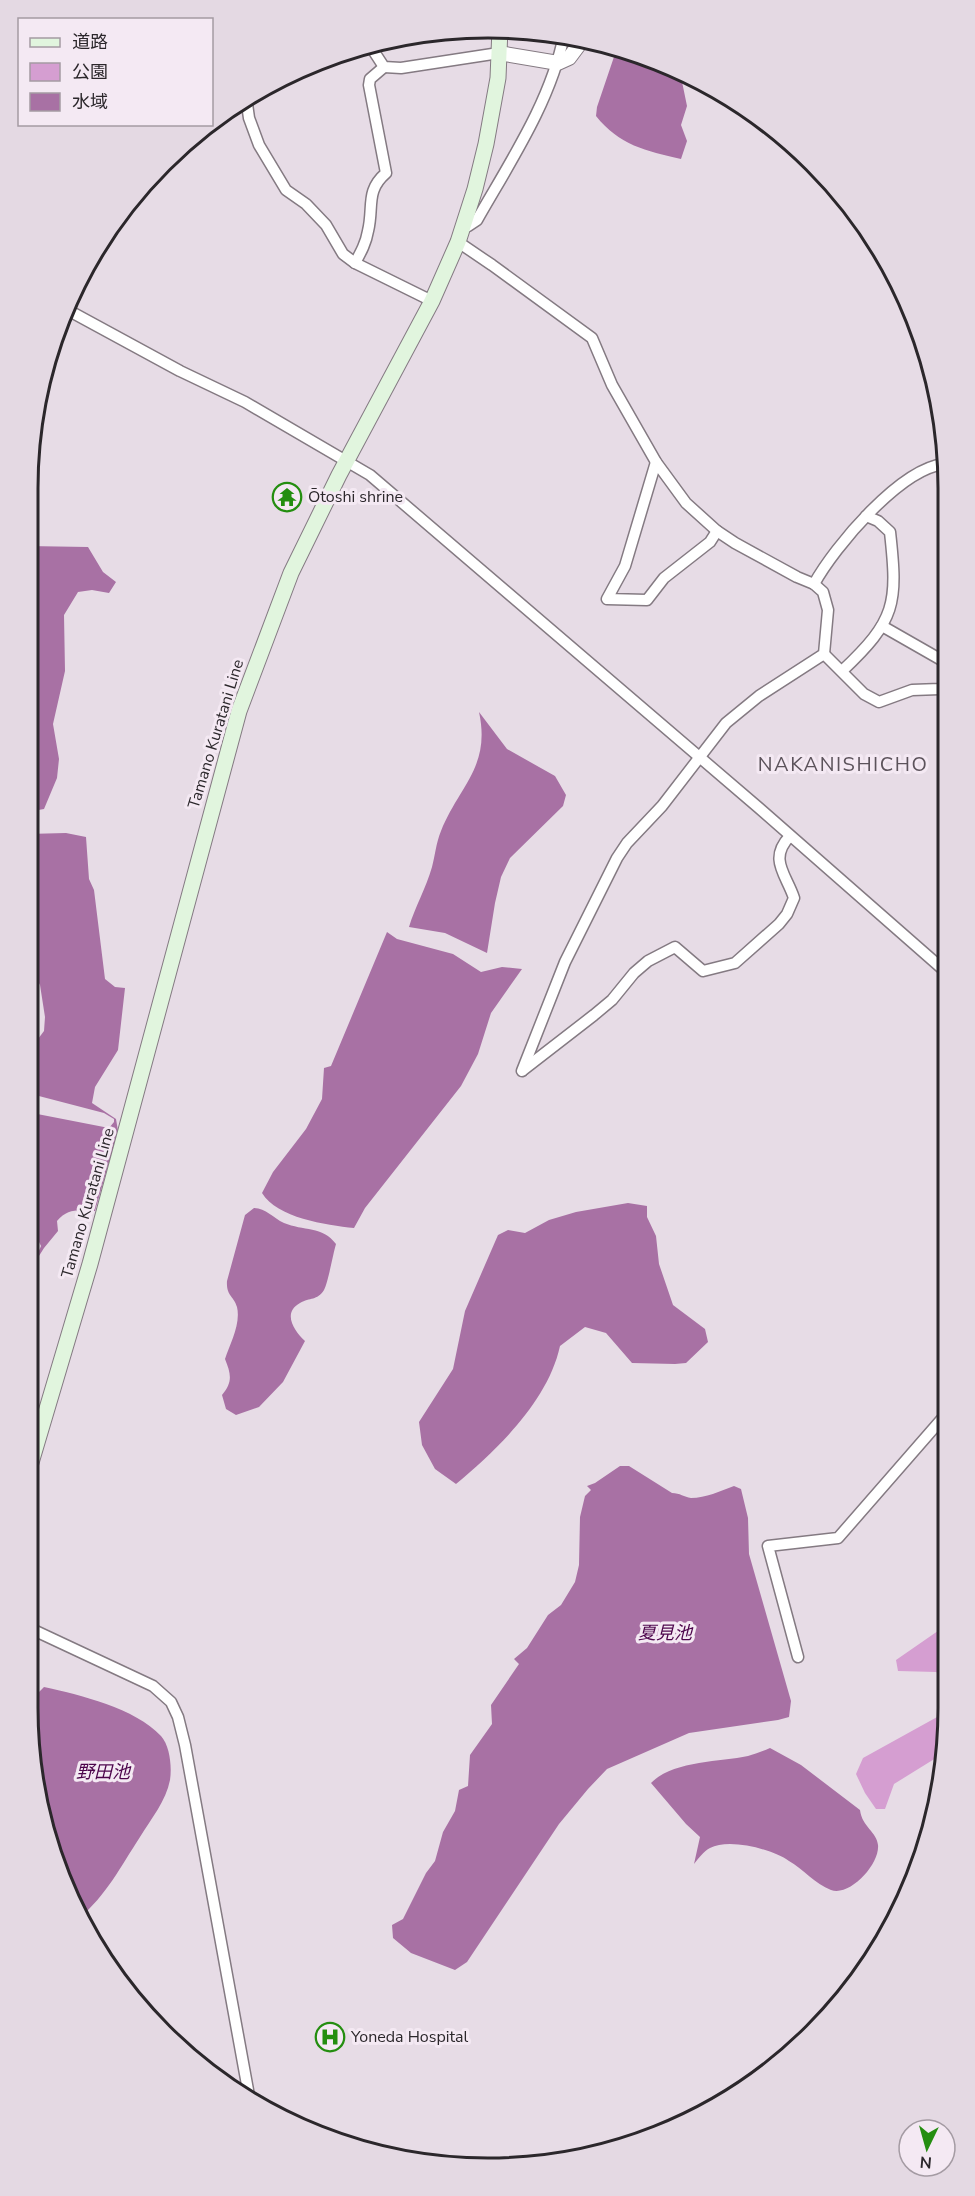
<svg xmlns="http://www.w3.org/2000/svg" width="975" height="2196" font-family="'Nunito Sans','Noto Sans JP',sans-serif">
	<style>
		.green { fill: #d59ed1 }
		.water { fill: #a871a4 }
		.lines { fill: none; stroke-linecap: round; stroke-linejoin: round }
		.minor-casing { stroke: #847a82; stroke-width: 13 }
		.tertiary-casing { stroke: #847a82; stroke-width: 16 }
		.secondary-casing { stroke: #847a82; stroke-width: 17 }
		.minor { stroke: #fff; stroke-width: 10 }
		.tertiary { stroke: #fff; stroke-width: 14 }
		.secondary { stroke: #e1f5de; stroke-width: 15 }
		.labels { text-anchor: middle; dominant-baseline: central; stroke-width: 6; stroke-linejoin: round; paint-order: stroke }
		.poi-label { font-size: 16px; fill: #2b272b; stroke: #f4e9f3; text-anchor: start }
		.street-label { font-size: 16px; fill: #2b272b; stroke: #f4e9f3 }
		.water-label { font-size: 18px; font-style: italic; fill: #4c044b; stroke: #f4e9f3 }
		.quarter-label { font-size: 20px; letter-spacing: 1.5px; fill: #5c535b; stroke: #f4e9f3 }
		.rim { fill: none; stroke: #2b272b; stroke-width: 3 }
	</style>
	<rect width="100%" height="100%" fill="#e7dce6"/>
	<g class="green">
		<path d="M948,1624V1679L936,1672L898,1671L896,1660Z"/>
		<path d="M948,1711L944,1753L894,1784L885,1809H876L865,1793L856,1774L863,1758Z"/>
	</g>
	<g class="water">
		<path d="M617,48L663,62L680,72L687,106L681,125L687,141L681,159C646,151 619,145 596,116L597,107Z"/>
		<path d="M27,546L88,547L103,572L116,582L109,593L92,590L78,592L64,615L65,671L53,724L59,759L57,778L44,809L27,812Z"/>
		<path d="M479,712L507,749L555,776L566,795L563,806L510,858L501,877L495,903L487,953L445,933L409,927C415,907 426,888 432,867C435,856 436,843 441,831C459,786 491,767 479,712Z"/>
		<path d="M66,833L86,837L89,879L94,890L105,979L115,987L125,988L118,1050L95,1087L92,1103L116,1119L118,1131L95,1211C79,1210 68,1208 57,1221L58,1231L44,1248L27,1275V1250L38,1253L41,1246L39,1242L27,1237V1112L109,1128L114,1122V1119L104,1113L35,1095V1084L30,1066V1054L32,1047L44,1031L45,1017L40,985L27,960V834Z"/>
		<path d="M387,932L397,939L453,954L481,972L502,967L522,969L491,1013L478,1054L461,1086L365,1208L354,1228C326,1225 277,1218 262,1193L273,1172L306,1129L322,1099L324,1068L331,1066Z"/>
		<path d="M628,1203L647,1206V1217L656,1236L659,1264L673,1305L705,1329L708,1342L686,1363L675,1364L632,1363L606,1333L585,1327L560,1346C548,1401 498,1449 456,1484L435,1469L422,1445L419,1422L453,1369L465,1311L498,1235L508,1230L525,1233L549,1220L576,1212Z"/>
		<path d="M254,1208C266,1208 273,1218 284,1223C303,1231 323,1226 336,1244C333,1254 328,1283 324,1290C317,1301 310,1297 300,1303C282,1313 294,1331 305,1341L283,1382L259,1407L236,1415L226,1409L222,1395C233,1382 231,1374 225,1359C230,1344 241,1324 237,1307C234,1296 226,1296 227,1281L245,1215Z"/>
		<path d="M620,1466H629L672,1493C680,1493 684,1497 691,1498C706,1498 720,1491 734,1486L741,1489L748,1518L749,1554L791,1701L789,1717L778,1720L689,1733L607,1769L588,1789L559,1824L467,1962L455,1970L411,1953L393,1938L392,1925L403,1919L426,1873L435,1861L443,1832L455,1811L459,1790L468,1786L470,1755L492,1724L491,1705L519,1664L514,1659L527,1648L548,1615L561,1605L575,1582L579,1565L580,1517L585,1496L591,1490L587,1486L595,1483Z"/>
		<path d="M44,1687C80,1695 135,1708 161,1736C170,1746 172,1767 170,1780C166,1801 151,1819 140,1837C121,1866 106,1896 79,1918L52,1857L30,1724L35,1696Z"/>
		<path d="M770,1748L801,1765L860,1810C862,1827 877,1832 878,1845C880,1864 850,1897 831,1890C815,1884 803,1869 789,1861C772,1849 729,1838 710,1848C704,1851 698,1859 694,1864L700,1837L686,1824L651,1783C672,1761 719,1762 748,1756C755,1754 763,1751 770,1748Z"/>
	</g>
	<g class="lines">
		<g class="minor-casing">
			<g id="minor">
				<path d="M369,44L384,67L401,68L499,53"/>
				<path d="M246,97L249,118L259,145L286,190L306,204L326,225L343,254L355,263L432,301"/>
				<path d="M463,226H468L477,220C510,162 551,101 564,35"/>
				<path d="M458,242L492,265L592,338L612,385L656,462L686,503L717,531L735,543L797,577L814,584L823,592L828,610L824,654L759,696L726,723L662,806L627,843L617,858L565,962L522,1071"/>
				<path d="M355,263C361,252 366,243 368,231C374,207 365,191 386,173L369,85L370,79L384,67"/>
				<path d="M64,308L180,371L245,402L370,475L759,808L946,972"/>
				<path d="M656,462L625,566L607,599L647,600L664,578L710,542L717,531"/>
				<path d="M814,584C835,546 900,469 944,464"/>
				<path d="M882,626L945,662"/>
				<path d="M824,654L864,694L879,702L912,690L940,689L945,687"/>
				<path d="M842,671C896,620 898,604 890,532L878,521L866,516"/>
				<path d="M523,1070L594,1015L612,1000L634,973L648,961L675,947L703,971L735,963L779,924L787,914L794,898C786,874 768,859 790,836"/>
				<path d="M27,1627L153,1686L171,1702L178,1717L185,1745L250,2101"/>
				<path d="M798,1657L768,1546L838,1538L947,1413"/>
			</g>
		</g>
		<g class="tertiary-casing">
			<path id="tertiary" d="M499,53L558,63L569,58L584,38"/>
		</g>
		<g class="secondary-casing">
			<path id="secondary" d="M27,1476L90,1264L239,711L291,573L339,475L432,301L458,242L475,189L486,144L498,78L500,28"/>
		</g>
		<use href="#minor" class="minor"/>
		<use href="#tertiary" class="tertiary"/>
		<use href="#secondary" class="secondary"/>
	</g>
	<defs>
		<g id="temple-ring" transform="scale(1.5)"><circle r="9.5" fill="#f4e9f3" stroke="#248e10" stroke-width="1.5"/><path d="M0-6L5-2H3V0L6.5 2.5H4V6H1.5V3h-3V6H-4V2.5H-6.5L-3 0V-2H-5Z" fill="#248e10"/></g>
		<g id="hospital-ring" transform="scale(1.5)"><circle r="9.5" fill="#f4e9f3" stroke="#248e10" stroke-width="1.5"/><path d="M-5-5h3v3.5h4V-5h3V5h-3V1.5h-4V5h-3Z" fill="#248e10"/></g>
	</defs>
	<g fill-rule="evenodd">
		<use href="#temple-ring" x="287" y="497"/>
		<use href="#hospital-ring" x="330" y="2037"/>
	</g>
	<g class="labels">
		<g class="poi-label">
			<text x="308" y="497">Ōtoshi shrine</text>
			<text x="351" y="2037">Yoneda Hospital</text>
		</g>
		<g class="street-label">
			<text transform="translate(216 734) rotate(-73)">Tamano Kuratani Line</text>
			<text transform="translate(88 1203) rotate(-74)">Tamano Kuratani Line</text>
		</g>
		<g class="water-label">
			<text x="665" y="1633">夏見池</text>
			<text x="103" y="1772">野田池</text>
		</g>
		<g class="quarter-label">
			<text x="843" y="764">NAKANISHICHO</text>
		</g>
	</g>
	<path d="M0 0H975V2196H0ZM488 38H488A450 450 0 0 1 938 488V1708A450 450 0 0 1 488 2158H488A450 450 0 0 1 38 1708V488A450 450 0 0 1 488 38Z" fill="#e4d9e3" fill-rule="evenodd"/>
	<path class="rim" d="M488 38H488A450 450 0 0 1 938 488V1708A450 450 0 0 1 488 2158H488A450 450 0 0 1 38 1708V488A450 450 0 0 1 488 38Z"/>
	<rect x="18" y="18" width="195" height="108" fill="#f4e9f3" stroke="#a49ba3" stroke-width="1.5"/>
	<rect x="30" y="38" width="30" height="9" fill="#e1f5de" stroke="#a49ba3" stroke-width="1.5"/>
	<text x="72" y="48" font-size="18" fill="#2b272b">道路</text>
	<rect x="30" y="63" width="30" height="18" fill="#d59ed1" stroke="#a49ba3" stroke-width="1.5"/>
	<text x="72" y="78" font-size="18" fill="#2b272b">公園</text>
	<rect x="30" y="93" width="30" height="18" fill="#a871a4" stroke="#a49ba3" stroke-width="1.5"/>
	<text x="72" y="108" font-size="18" fill="#2b272b">水域</text>
	<g transform="translate(927 2148) rotate(185)"><circle r="28" fill="#f4e9f3" stroke="#a49ba3" stroke-width="1.5"/>
	<path d="M0-4.5L10 22L0 15L-10 22Z" fill="#248e10"/>
	<text y="-9" font-size="16" font-weight="bold" text-anchor="middle" fill="#2b272b">N</text>
	</g>
</svg>
